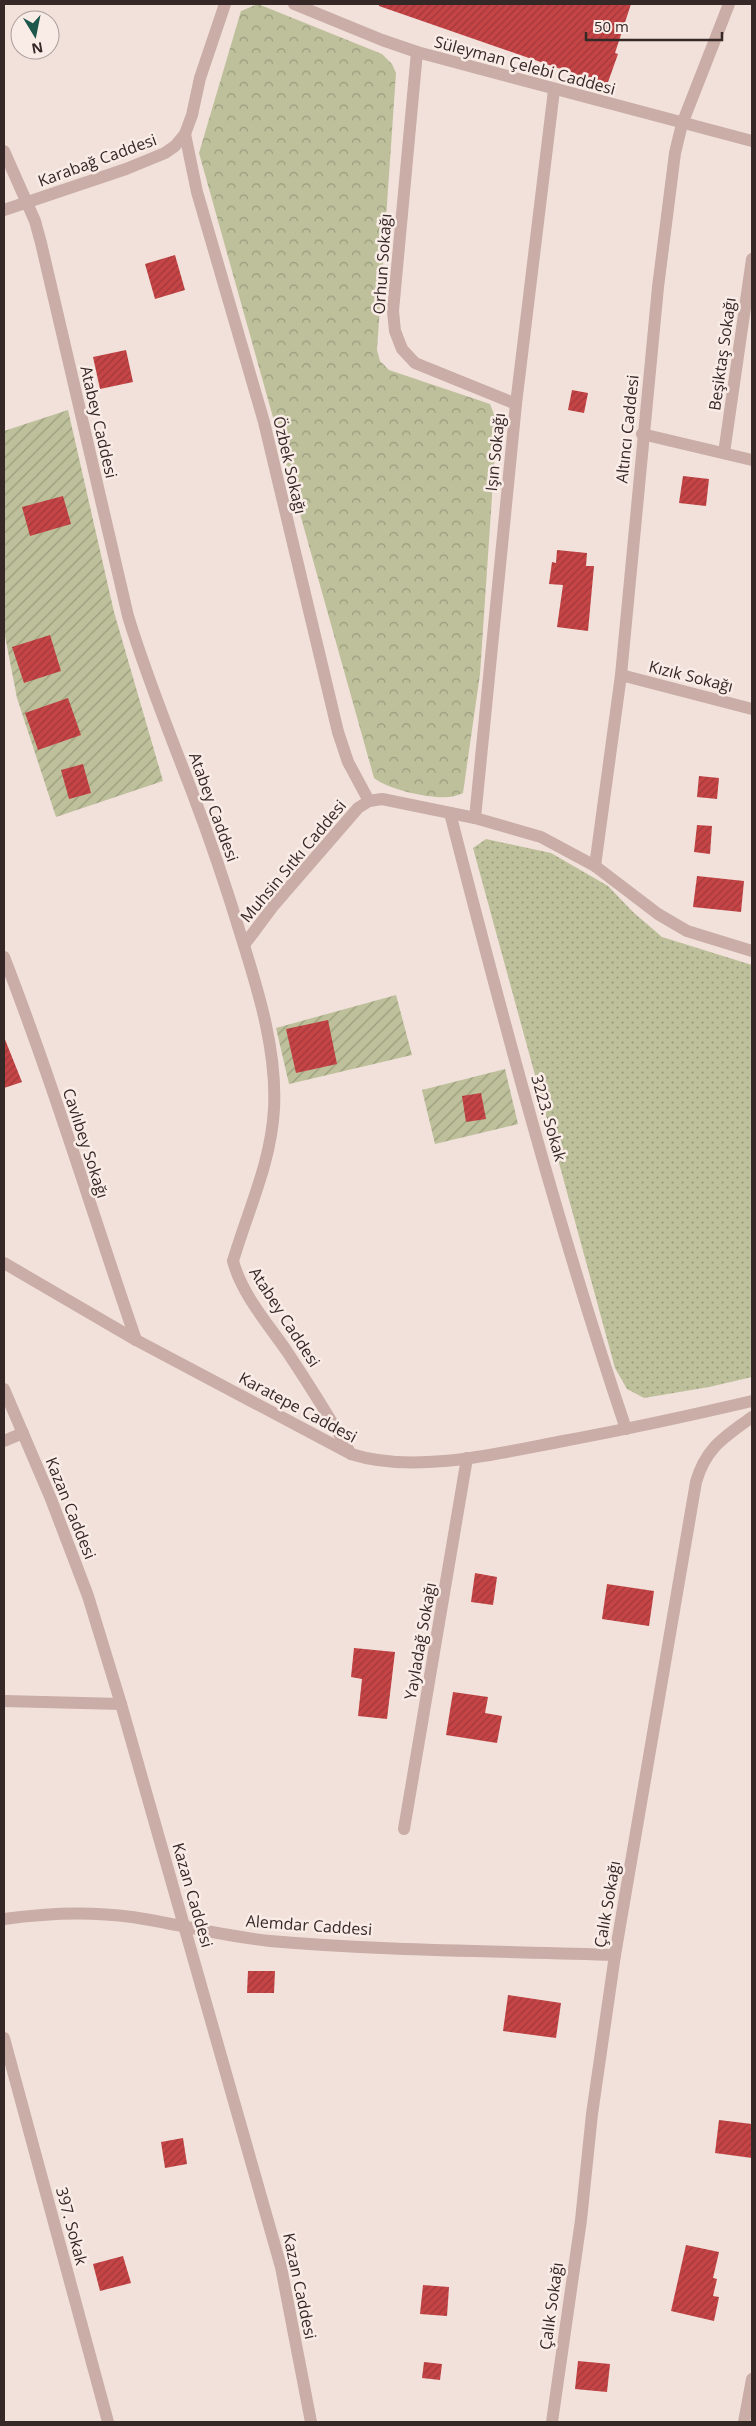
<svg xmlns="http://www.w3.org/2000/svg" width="756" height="2426" font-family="'Open Sans',sans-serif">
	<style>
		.grass { fill: url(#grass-dots) }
		.forest { fill: url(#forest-crowns) }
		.garden { fill: url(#garden-furrows) }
		.building { fill: url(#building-hatch) }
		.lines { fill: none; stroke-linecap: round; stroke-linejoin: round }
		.minor { stroke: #c9ada6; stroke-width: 12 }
		.tertiary { stroke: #c9ada6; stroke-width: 12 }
		.labels { text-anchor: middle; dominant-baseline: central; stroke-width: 5; stroke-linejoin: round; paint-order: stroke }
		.street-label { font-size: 16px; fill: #362827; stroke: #f9ece7 }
	</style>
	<defs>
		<pattern id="grass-dots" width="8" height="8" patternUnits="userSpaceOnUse" patternTransform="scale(1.25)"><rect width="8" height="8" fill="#bdc09a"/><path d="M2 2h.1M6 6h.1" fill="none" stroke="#9a9c7e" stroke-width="1.8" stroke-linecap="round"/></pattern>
		<pattern id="forest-crowns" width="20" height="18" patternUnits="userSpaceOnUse" patternTransform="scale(1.25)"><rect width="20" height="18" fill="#bdc09a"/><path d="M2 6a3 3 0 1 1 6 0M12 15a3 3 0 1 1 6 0" fill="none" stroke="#9a9c7e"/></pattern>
		<pattern id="garden-furrows" width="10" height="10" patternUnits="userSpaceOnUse" patternTransform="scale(1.25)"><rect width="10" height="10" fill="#bdc09a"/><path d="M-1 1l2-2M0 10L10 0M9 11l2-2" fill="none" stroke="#9a9c7e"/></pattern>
		<pattern id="building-hatch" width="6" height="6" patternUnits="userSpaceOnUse" patternTransform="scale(1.25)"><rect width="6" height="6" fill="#c54446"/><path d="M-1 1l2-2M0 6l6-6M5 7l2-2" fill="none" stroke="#a1393a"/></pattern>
	</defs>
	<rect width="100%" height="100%" fill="#f1e1da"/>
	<path class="grass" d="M486,839L551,853L608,886L633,912L662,937L752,965V1377L709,1387L644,1398L627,1389L615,1368L473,848Z"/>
	<path class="forest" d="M258,4L382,54L392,64L396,73L377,350L380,361L389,370L490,404L497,422L480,674L463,793C458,795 453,797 448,797C430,799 387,789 374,778L199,153L241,11Z"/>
	<g class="garden">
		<path d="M68,410L114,612L163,781L56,817L17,698L4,631V431Z"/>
		<path d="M396,995L412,1055L289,1084L276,1028Z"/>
		<path d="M505,1069L518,1124L435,1144L422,1090Z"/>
	</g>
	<g class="building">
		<path d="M379,4H631L615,53L618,54L607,85L379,6Z"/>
		<path d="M175,255L185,290L155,299L145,264Z"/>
		<path d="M126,350L133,382L100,389L93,357Z"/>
		<path d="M572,390L588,393L584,413L568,410Z"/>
		<path d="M683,476L709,479L706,506L679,503Z"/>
		<path d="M63,496L71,524L30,536L22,507Z"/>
		<path d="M557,550L587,553L586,566H594L588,631L557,627L563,585L549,584L552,562L556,563Z"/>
		<path d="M50,635L61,671L24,683L12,647Z"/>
		<path d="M68,698L81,735L38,750L25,713Z"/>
		<path d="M83,764L91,793L69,799L61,770Z"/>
		<path d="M699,776L719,778L717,799L697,797Z"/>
		<path d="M697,825L712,826L710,854L694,852Z"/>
		<path d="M697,876L744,881L741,912L693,907Z"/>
		<path d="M328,1020L337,1064L296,1073L286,1029Z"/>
		<path d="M4,1037L22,1082L4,1088Z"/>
		<path d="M481,1093L486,1119L466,1122L462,1096Z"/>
		<path d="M475,1573L497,1577L493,1605L471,1602Z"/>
		<path d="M607,1584L654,1591L649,1626L602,1619Z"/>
		<path d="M354,1648L395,1652L387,1719L358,1716L362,1679L351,1677Z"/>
		<path d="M453,1692L488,1697L485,1713L502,1716L497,1743L446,1735Z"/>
		<path d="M248,1971H275L274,1993H247Z"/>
		<path d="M508,1995L561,2003L556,2038L503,2031Z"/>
		<path d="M719,2120L752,2124V2158L715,2153Z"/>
		<path d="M183,2138L187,2164L165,2168L161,2142Z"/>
		<path d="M686,2245L719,2252L713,2278L717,2279L713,2296L719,2297L714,2321L671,2311Z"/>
		<path d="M123,2256L131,2283L100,2291L93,2264Z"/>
		<path d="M423,2285L449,2287L447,2316L420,2314Z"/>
		<path d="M578,2361L610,2364L607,2392L575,2389Z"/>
		<path d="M424,2362L442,2364L440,2380L422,2378Z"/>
	</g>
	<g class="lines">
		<g class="minor">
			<path d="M417,52L393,311L395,331L402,349L415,363L516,404"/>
			<path d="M185,134L197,192L264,422L338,732L348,762L369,801"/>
			<path d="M642,434L752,460"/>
			<path d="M724,453L752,259"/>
			<path d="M621,675L752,709"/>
			<path d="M450,813C503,1020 558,1227 626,1429"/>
			<path d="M475,818L516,404L554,90"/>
			<path d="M4,957C53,1083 92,1212 136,1340"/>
			<path d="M4,1441L23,1433"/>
			<path d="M4,1701L121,1704"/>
			<path d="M404,1829L467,1458"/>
			<path d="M4,1919C46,1913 89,1911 132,1917C178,1924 223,1936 270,1941C385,1951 500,1951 615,1955"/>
			<path d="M4,2038L108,2422"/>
			<path d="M552,2422L581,2220L592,2114L615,1955L696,1482C706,1447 725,1437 752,1417"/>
		</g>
		<g class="tertiary">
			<path d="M294,4L382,40L417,52L752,141"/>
			<path d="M4,151L35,221L41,243L128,616C146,675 169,732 191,789C210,839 227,889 242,939C259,993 277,1052 274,1109C271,1163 248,1210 233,1261C242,1295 269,1325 288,1353C310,1386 331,1420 351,1454"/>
			<path d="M4,210L126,169L165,153L175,146L185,134L192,115L200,78L225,4"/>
			<path d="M595,866L621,675L658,287L675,153L682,124L729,4"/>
			<path d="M244,945L274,905L358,808L369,801L382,799L475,818L541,837L595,866L658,914L687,931L752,951"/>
			<path d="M4,1263L136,1340L351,1454C413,1474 496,1454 558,1442C623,1430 688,1416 752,1401"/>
			<path d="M4,1389L51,1499L88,1596L121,1704L281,2267L311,2422"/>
			<path d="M744,2422L752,2379"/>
		</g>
	</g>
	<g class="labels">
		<g class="street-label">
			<text transform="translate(525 65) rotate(15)">Süleyman Çelebi Caddesi</text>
			<text transform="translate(97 160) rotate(-20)">Karabağ Caddesi</text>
			<text transform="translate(382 264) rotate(-86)">Orhun Sokağı</text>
			<text transform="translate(722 354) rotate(-82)">Beşiktaş Sokağı</text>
			<text transform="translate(99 422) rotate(77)">Atabey Caddesi</text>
			<text transform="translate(627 429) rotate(-84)">Altıncı Caddesi</text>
			<text transform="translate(495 452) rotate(-84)">Işın Sokağı</text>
			<text transform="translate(290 465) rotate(77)">Özbek Sokağı</text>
			<text transform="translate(691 676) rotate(14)">Kızık Sokağı</text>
			<text transform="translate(214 807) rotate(70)">Atabey Caddesi</text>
			<text transform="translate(293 861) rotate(-50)">Muhsin Sıtkı Caddesi</text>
			<text transform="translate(549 1118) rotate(74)">3223. Sokak</text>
			<text transform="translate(86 1143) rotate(72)">Cavlıbey Sokağı</text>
			<text transform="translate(285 1317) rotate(57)">Atabey Caddesi</text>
			<text transform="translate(298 1407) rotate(28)">Karatepe Caddesi</text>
			<text transform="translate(71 1508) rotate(68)">Kazan Caddesi</text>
			<text transform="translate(420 1641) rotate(-80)">Yayladağ Sokağı</text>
			<text transform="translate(193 1895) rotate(74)">Kazan Caddesi</text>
			<text transform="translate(607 1904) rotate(-80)">Çalık Sokağı</text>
			<text transform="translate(309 1925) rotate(4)">Alemdar Caddesi</text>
			<text transform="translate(72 2226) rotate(75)">397. Sokak</text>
			<text transform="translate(300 2286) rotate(78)">Kazan Caddesi</text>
			<text transform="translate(551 2306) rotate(-82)">Çalık Sokağı</text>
		</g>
	</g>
	<rect width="756" height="2426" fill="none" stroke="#362827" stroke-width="10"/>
	<g transform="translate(35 35) rotate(170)"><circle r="24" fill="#f9ece7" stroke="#ab9e9a"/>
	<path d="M0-4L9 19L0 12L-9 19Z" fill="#1d574c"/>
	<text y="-8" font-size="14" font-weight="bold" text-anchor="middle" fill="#362827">N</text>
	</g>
	<path d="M586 32v8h136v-8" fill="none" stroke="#362827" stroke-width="2.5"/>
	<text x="594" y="32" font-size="15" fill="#362827" stroke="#f9ece7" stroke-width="4" paint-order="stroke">50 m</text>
</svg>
